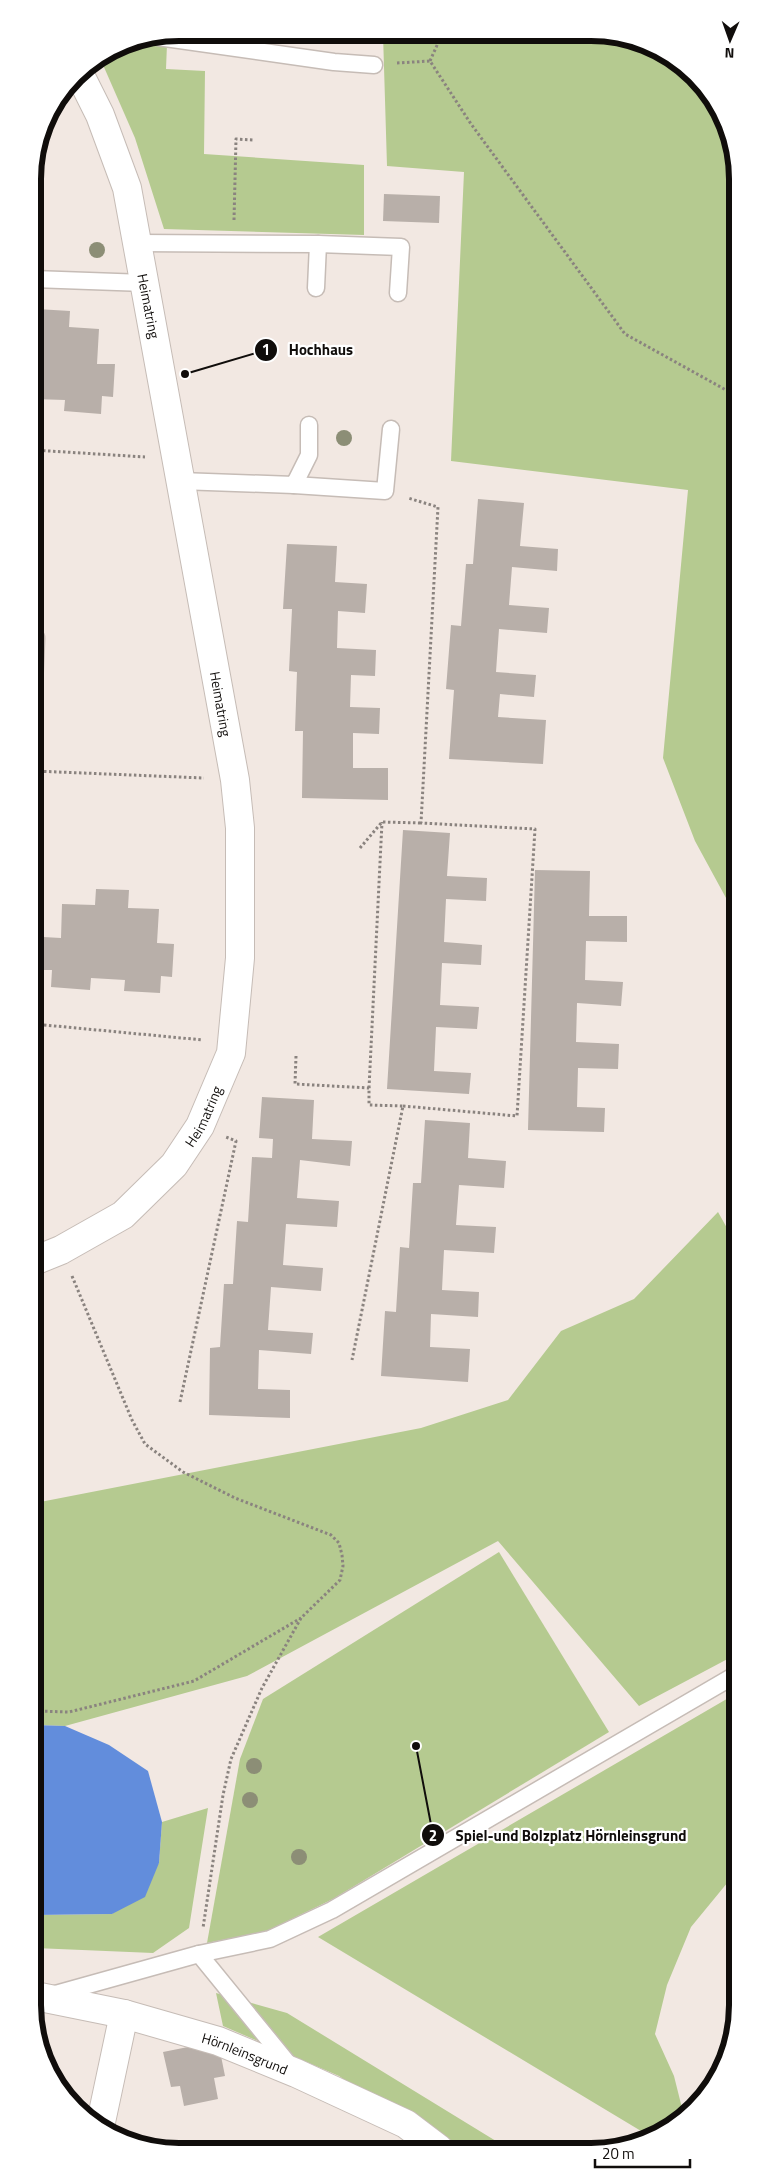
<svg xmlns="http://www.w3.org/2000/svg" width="770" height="2184" font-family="'Titillium Web',sans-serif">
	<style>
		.green { fill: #b5ca90 }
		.water { fill: #628ddc }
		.building { fill: #b8afa9 }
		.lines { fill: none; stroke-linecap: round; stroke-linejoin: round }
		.lane-casing { stroke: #c6bcb6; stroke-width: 19 }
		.street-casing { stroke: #c6bcb6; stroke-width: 30 }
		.path { stroke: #8a837f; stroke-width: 3; stroke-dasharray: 2.5 2.5; stroke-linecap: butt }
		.lane { stroke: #fff; stroke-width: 16 }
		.street { stroke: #fff; stroke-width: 28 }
		.tree { fill: #8c8e76 }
		.labels { text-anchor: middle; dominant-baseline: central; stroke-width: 4.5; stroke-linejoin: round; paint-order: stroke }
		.street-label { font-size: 14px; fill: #100d0b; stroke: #fff }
		.rim { fill: none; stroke: #100d0b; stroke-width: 6 }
		.leader { fill: none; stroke: #100d0b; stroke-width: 2 }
		.callout-dot { fill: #100d0b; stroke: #fff; stroke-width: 2 }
		.mark-label { font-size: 15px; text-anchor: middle; font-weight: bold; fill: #fff }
		.callout-label { font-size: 15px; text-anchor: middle; font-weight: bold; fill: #100d0b; stroke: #fff; stroke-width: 4.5; stroke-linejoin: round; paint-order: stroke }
	</style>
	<rect width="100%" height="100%" fill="#f2e8e2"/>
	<g class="green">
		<path d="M383,34L620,35L694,75L735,150L736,912L732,909L695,841L663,758L688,490L451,461L464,172L387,166Z"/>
		<path d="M167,44L166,69L205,71L204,154L364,165V235L164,229L135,138L100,58L115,48Z"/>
		<path d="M718,1212L736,1244L737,1654L639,1706L498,1541L247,1676L65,1726L35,1725V1503L421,1428L508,1400L561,1331L634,1299Z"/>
		<path d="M499,1552L609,1732L333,1899L267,1931L207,1943L240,1759L263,1699Z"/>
		<path d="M737,1693V1871L691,1927L667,1985L655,2034L674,2076L684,2116L665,2132L651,2137L318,1937Z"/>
		<path d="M208,1808L189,1928L153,1953L35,1948V1915L112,1914L159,1863L162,1822Z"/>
		<path d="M216,1993L287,2013L509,2149H445L339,2076L223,2026Z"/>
	</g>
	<path class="water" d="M35,1725L65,1726L109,1745L148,1771L162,1822L159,1863L145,1897L112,1914L35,1915Z"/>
	<g class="building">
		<path d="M384,194L440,196L439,223L383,221Z"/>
		<path d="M37,309L70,311L69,327L99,329L97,364H115L113,397L102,396L101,414L64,411L65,400L33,399V326H36Z"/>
		<path d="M478,499L524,503L520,546L558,549L557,571L512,567L509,605L549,608L547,633L499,629L496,672L536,675L534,697L500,694L498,717L546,720L543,764L449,759L454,690L446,689L451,625L461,626L466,564H473Z"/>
		<path d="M287,544L337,546L335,582L367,584L365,613L338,611L337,648L376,650L375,676L351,675L350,707L380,708L379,734L353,733V768H388V800L302,798L303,731H295L297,672L289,671L292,609H283Z"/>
		<path d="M403,830L450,833L447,876L487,878L486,901L446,899L444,942L482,945L481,965L442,963L440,1005L479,1007L477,1029L436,1027L434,1071L471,1073L469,1094L387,1089Z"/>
		<path d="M535,870L590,871L589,916H627V942L586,941L585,980L623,982L621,1006L577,1003L576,1042L619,1044L618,1069L578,1068L577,1107L605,1108L604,1132L528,1130Z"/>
		<path d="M96,889L129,890L128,908L159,909L157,943L174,944L172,977L161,976L160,993L124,991L125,980L91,978L90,990L51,987L52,970H41L43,937L61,938L62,904L95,905Z"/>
		<path d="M262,1097L314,1100L312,1139L352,1141L350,1166L300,1160L297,1198L339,1201L337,1227L286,1224L283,1265L323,1268L321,1291L271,1287L268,1330L313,1333L311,1354L259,1350L258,1389L290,1390V1418L209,1415L210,1348L220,1347L224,1284H233L237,1221L248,1222L252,1157L272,1158L273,1139L259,1138Z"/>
		<path d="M425,1120L470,1123L468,1158L506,1161L504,1188L459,1185L456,1225L496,1227L494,1253L444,1250L442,1290L479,1292L478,1317L431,1314L430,1347L470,1349L468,1382L381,1376L385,1311L396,1312L400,1247L409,1248L413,1183H421Z"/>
		<path d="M218,2041L225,2076L214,2078L218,2099L184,2106L180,2086L171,2087L163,2052Z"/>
	</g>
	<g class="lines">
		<g class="lane-casing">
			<g id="lane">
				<path d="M158,37L334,62L374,65"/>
				<path d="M137,243L318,244L401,247L398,293"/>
				<path d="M33,279L145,283"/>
				<path d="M316,288L318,244"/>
				<path d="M180,481L294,485L309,455V425"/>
				<path d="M294,485L385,491L391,429"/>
				<path d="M33,636L36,638L34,684"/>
				<path d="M199,1954L291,2067"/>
				<path d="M52,1995L199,1954L270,1939L332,1910L737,1674"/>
			</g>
		</g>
		<g class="street-casing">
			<g id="street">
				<path id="s1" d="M34,1261L61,1250L123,1215L174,1165L200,1126L231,1053L240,958V828L235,780L127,188L100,115L79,73"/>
				<path id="s2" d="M35,1996L124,2014L218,2041L296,2073L406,2124L439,2149"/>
				<path d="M101,2122L124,2014"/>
			</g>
		</g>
		<g class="path">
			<path d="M430,61L442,34"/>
			<path d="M397,63L430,61L471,124L625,334L735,395"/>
			<path d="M234,220L236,139L253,140"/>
			<path d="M33,450L145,457"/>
			<path d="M34,771L204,778"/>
			<path d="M360,848L382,822L421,823"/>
			<path d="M34,1024L203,1040"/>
			<path d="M296,1056L295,1084L369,1088V1105L403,1106L352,1360"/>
			<path d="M369,1088L382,822"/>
			<path d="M403,1106L517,1116L535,829L421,823L438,507L408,498"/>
			<path d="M72,1276L132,1420L145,1444L183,1472L235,1498L331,1535L339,1543L342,1555L343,1566L340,1580L301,1618L262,1688L231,1759L223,1795L203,1928"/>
			<path d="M180,1402L236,1141L226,1137"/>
			<path d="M35,1711L69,1712L194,1681L301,1618"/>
		</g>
		<use href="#lane" class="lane"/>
		<use href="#street" class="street"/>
	</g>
	<g class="tree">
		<circle cx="97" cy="250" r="8"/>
		<circle cx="344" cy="438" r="8"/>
		<circle cx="254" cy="1766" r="8"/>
		<circle cx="250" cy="1800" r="8"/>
		<circle cx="299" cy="1857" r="8"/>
	</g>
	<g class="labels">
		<g class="street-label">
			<text transform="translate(149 306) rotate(79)">Heimatring</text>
			<text transform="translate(221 704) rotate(80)">Heimatring</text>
			<text stroke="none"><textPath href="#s1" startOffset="229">Heimatring</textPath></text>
			<text stroke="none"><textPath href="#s2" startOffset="218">Hörnleinsgrund</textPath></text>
		</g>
	</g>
	<path d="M0 0H770V2184H0ZM179 41H591A138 138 0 0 1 729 179V2005A138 138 0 0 1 591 2143H179A138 138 0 0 1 41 2005V179A138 138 0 0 1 179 41Z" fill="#fff" fill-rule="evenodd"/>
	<path class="rim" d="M179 41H591A138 138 0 0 1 729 179V2005A138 138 0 0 1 591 2143H179A138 138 0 0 1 41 2005V179A138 138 0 0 1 179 41Z"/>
	<path class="leader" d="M185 374L266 350M416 1746L433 1835"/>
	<g class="callout-dot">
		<circle cx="185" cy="374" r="5"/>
		<circle cx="416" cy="1746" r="5"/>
		<circle cx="266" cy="350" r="12"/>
		<circle cx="433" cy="1835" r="12"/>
	</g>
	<g class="mark-label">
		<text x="266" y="355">1</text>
		<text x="433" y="1841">2</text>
	</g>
	<g class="callout-label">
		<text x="321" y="355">Hochhaus</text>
		<text x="571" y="1841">Spiel-und Bolzplatz Hörnleinsgrund</text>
	</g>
	<g transform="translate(730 40) rotate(182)" stroke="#ffffff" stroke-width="4" paint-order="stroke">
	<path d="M0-4L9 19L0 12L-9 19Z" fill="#100d0b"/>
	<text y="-8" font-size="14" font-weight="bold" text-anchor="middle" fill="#100d0b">N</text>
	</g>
	<path d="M595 2159v8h95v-8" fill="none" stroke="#100d0b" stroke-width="2.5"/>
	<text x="602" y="2159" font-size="15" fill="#100d0b" stroke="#ffffff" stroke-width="4" paint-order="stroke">20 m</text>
</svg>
